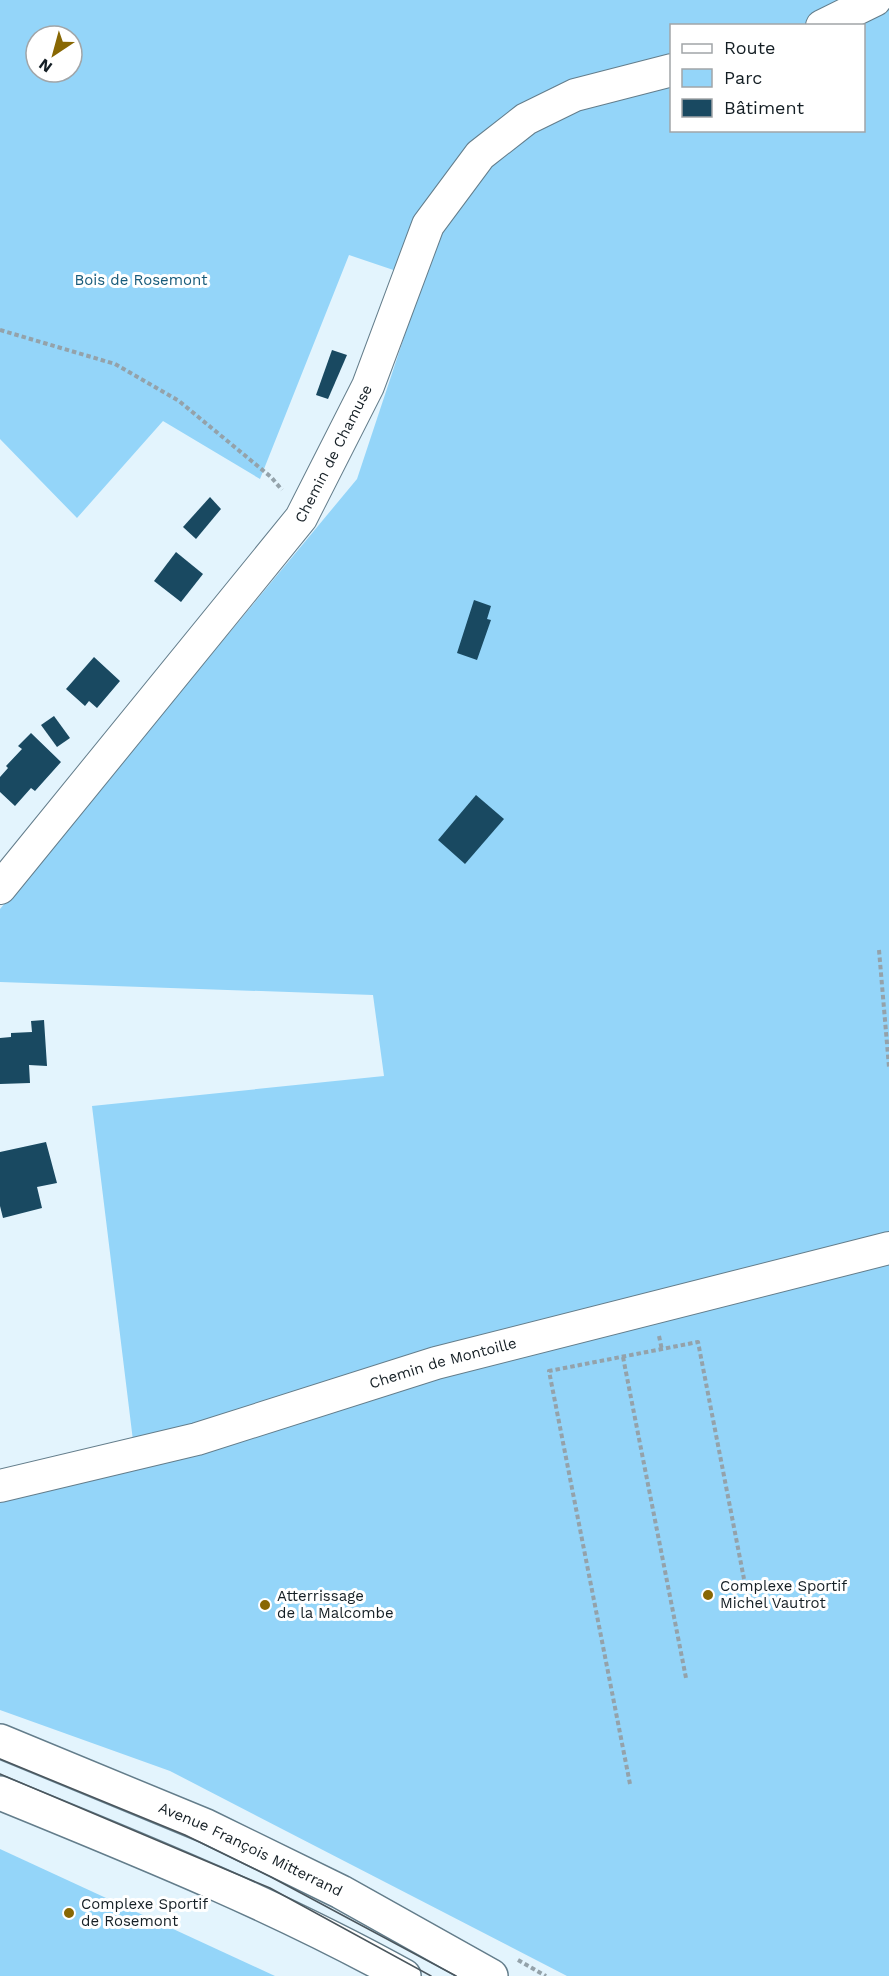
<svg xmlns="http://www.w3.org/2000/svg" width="889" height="1976" font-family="'Work Sans',sans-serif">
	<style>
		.green { fill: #94d5f9; fill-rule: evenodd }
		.building { fill: #194961 }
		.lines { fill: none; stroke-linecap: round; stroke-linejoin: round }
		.street-casing { stroke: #637d8b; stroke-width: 34 }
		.secondary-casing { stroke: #637d8b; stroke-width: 36 }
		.path { stroke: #94a2aa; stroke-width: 4; stroke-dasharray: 4.5 3; stroke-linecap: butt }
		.street { stroke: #fff; stroke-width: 32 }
		.secondary { stroke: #fff; stroke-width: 33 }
		.tram { stroke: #4a565d; stroke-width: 1.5 }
		.poi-dot { fill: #886703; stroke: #fff; stroke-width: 2 }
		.labels { text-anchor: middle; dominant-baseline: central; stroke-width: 6; stroke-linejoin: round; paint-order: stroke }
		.park-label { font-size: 15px; fill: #175b7b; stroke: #fff }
		.street-label { font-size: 15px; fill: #151f25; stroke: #fff }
		.poi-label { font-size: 15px; fill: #151f25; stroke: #fff; text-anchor: start }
	</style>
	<rect width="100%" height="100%" fill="#e3f4fd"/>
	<g class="green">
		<path d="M0,0H889V1976H567L170,1771L0,1710V1500L136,1465L92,1106L384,1076L373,995L0,982V909L357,479L423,280L349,255L260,479L163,421L77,518L0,439ZM672,26H864V130H672ZM36,36H72V72H36Z"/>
		<path d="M0,1849L275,1976H0Z"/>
	</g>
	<g class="building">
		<path d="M332,350L347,355L328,399L316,395Z"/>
		<path d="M210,497L221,509L196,539L183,527Z"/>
		<path d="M176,552L203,574L181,602L154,581Z"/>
		<path d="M474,600L491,606L487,619L491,620L477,660L457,653Z"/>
		<path d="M94,657L120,681L97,708L89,701L85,706L66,689Z"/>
		<path d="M54,716L70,738L57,747L41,725Z"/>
		<path d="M31,733L61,762L35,791L31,788L15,806L0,792V777L8,768L6,766L22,749L18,746Z"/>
		<path d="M476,795L504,819L465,864L438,840Z"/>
		<path d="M44,1020L47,1066L29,1065L30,1083L0,1084V1038L11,1037V1033L32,1032L31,1021Z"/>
		<path d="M46,1142L57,1183L37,1187L42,1208L3,1218L0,1206V1152Z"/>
	</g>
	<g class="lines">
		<g class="street-casing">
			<g id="street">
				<path d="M822,26L875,0"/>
				<path id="s1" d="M0,888L301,518L368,386L428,225L480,155L526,119L575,95L672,70"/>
				<path id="s2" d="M0,1486L197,1439L436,1363L889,1248"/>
			</g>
		</g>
		<g class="secondary-casing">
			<g id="secondary">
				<path id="s3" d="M0,1741L206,1826L341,1892L491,1976"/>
				<path d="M0,1793C137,1849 274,1904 404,1976"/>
			</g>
		</g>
		<g class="path">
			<path d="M0,330L115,364L179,401L271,477L282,490"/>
			<path d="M879,950L889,1067"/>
			<path d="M659,1336L662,1350"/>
			<path d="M623,1357L686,1678"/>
			<path d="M630,1784L549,1371L698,1342L744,1579"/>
			<path d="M518,1960L546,1976"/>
		</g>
		<use href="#street" class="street"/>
		<use href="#secondary" class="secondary"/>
		<g class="tram">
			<path d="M0,1759L185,1835L271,1877L456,1976"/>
			<path d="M0,1774L270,1888L431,1976"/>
		</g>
	</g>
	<g class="poi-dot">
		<circle cx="708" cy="1595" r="6"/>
		<circle cx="265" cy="1605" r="6"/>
		<circle cx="69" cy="1913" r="6"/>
	</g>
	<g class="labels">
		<g class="park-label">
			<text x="141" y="280">Bois de Rosemont</text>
		</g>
		<g class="street-label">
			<text stroke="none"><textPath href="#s1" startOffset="549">Chemin de Chamuse</textPath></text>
			<text stroke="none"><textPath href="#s2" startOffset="460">Chemin de Montoille</textPath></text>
			<text stroke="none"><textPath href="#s3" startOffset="273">Avenue François Mitterrand</textPath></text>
		</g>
		<g class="poi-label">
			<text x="720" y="1586">Complexe Sportif<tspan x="720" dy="17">Michel Vautrot</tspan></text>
			<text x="277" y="1596">Atterrissage<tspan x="277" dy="17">de la Malcombe</tspan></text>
			<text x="81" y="1904">Complexe Sportif<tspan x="81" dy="17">de Rosemont</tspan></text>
		</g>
	</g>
	<rect x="670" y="24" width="195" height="108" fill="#ffffff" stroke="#a1a5a8" stroke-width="1.5"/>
	<rect x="682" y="44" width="30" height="9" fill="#ffffff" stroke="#a1a5a8" stroke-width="1.5"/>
	<text x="724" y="54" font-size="18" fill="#151f25">Route</text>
	<rect x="682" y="69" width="30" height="18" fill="#94d5f9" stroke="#a1a5a8" stroke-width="1.5"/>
	<text x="724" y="84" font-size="18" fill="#151f25">Parc</text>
	<rect x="682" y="99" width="30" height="18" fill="#194961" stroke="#a1a5a8" stroke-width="1.5"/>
	<text x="724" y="114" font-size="18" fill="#151f25">Bâtiment</text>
	<g transform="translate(54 54) rotate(216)"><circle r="28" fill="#ffffff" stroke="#a1a5a8" stroke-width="1.5"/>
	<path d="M0-4.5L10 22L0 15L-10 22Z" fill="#886703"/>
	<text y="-9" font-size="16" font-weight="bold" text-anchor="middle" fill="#151f25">N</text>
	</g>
</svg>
